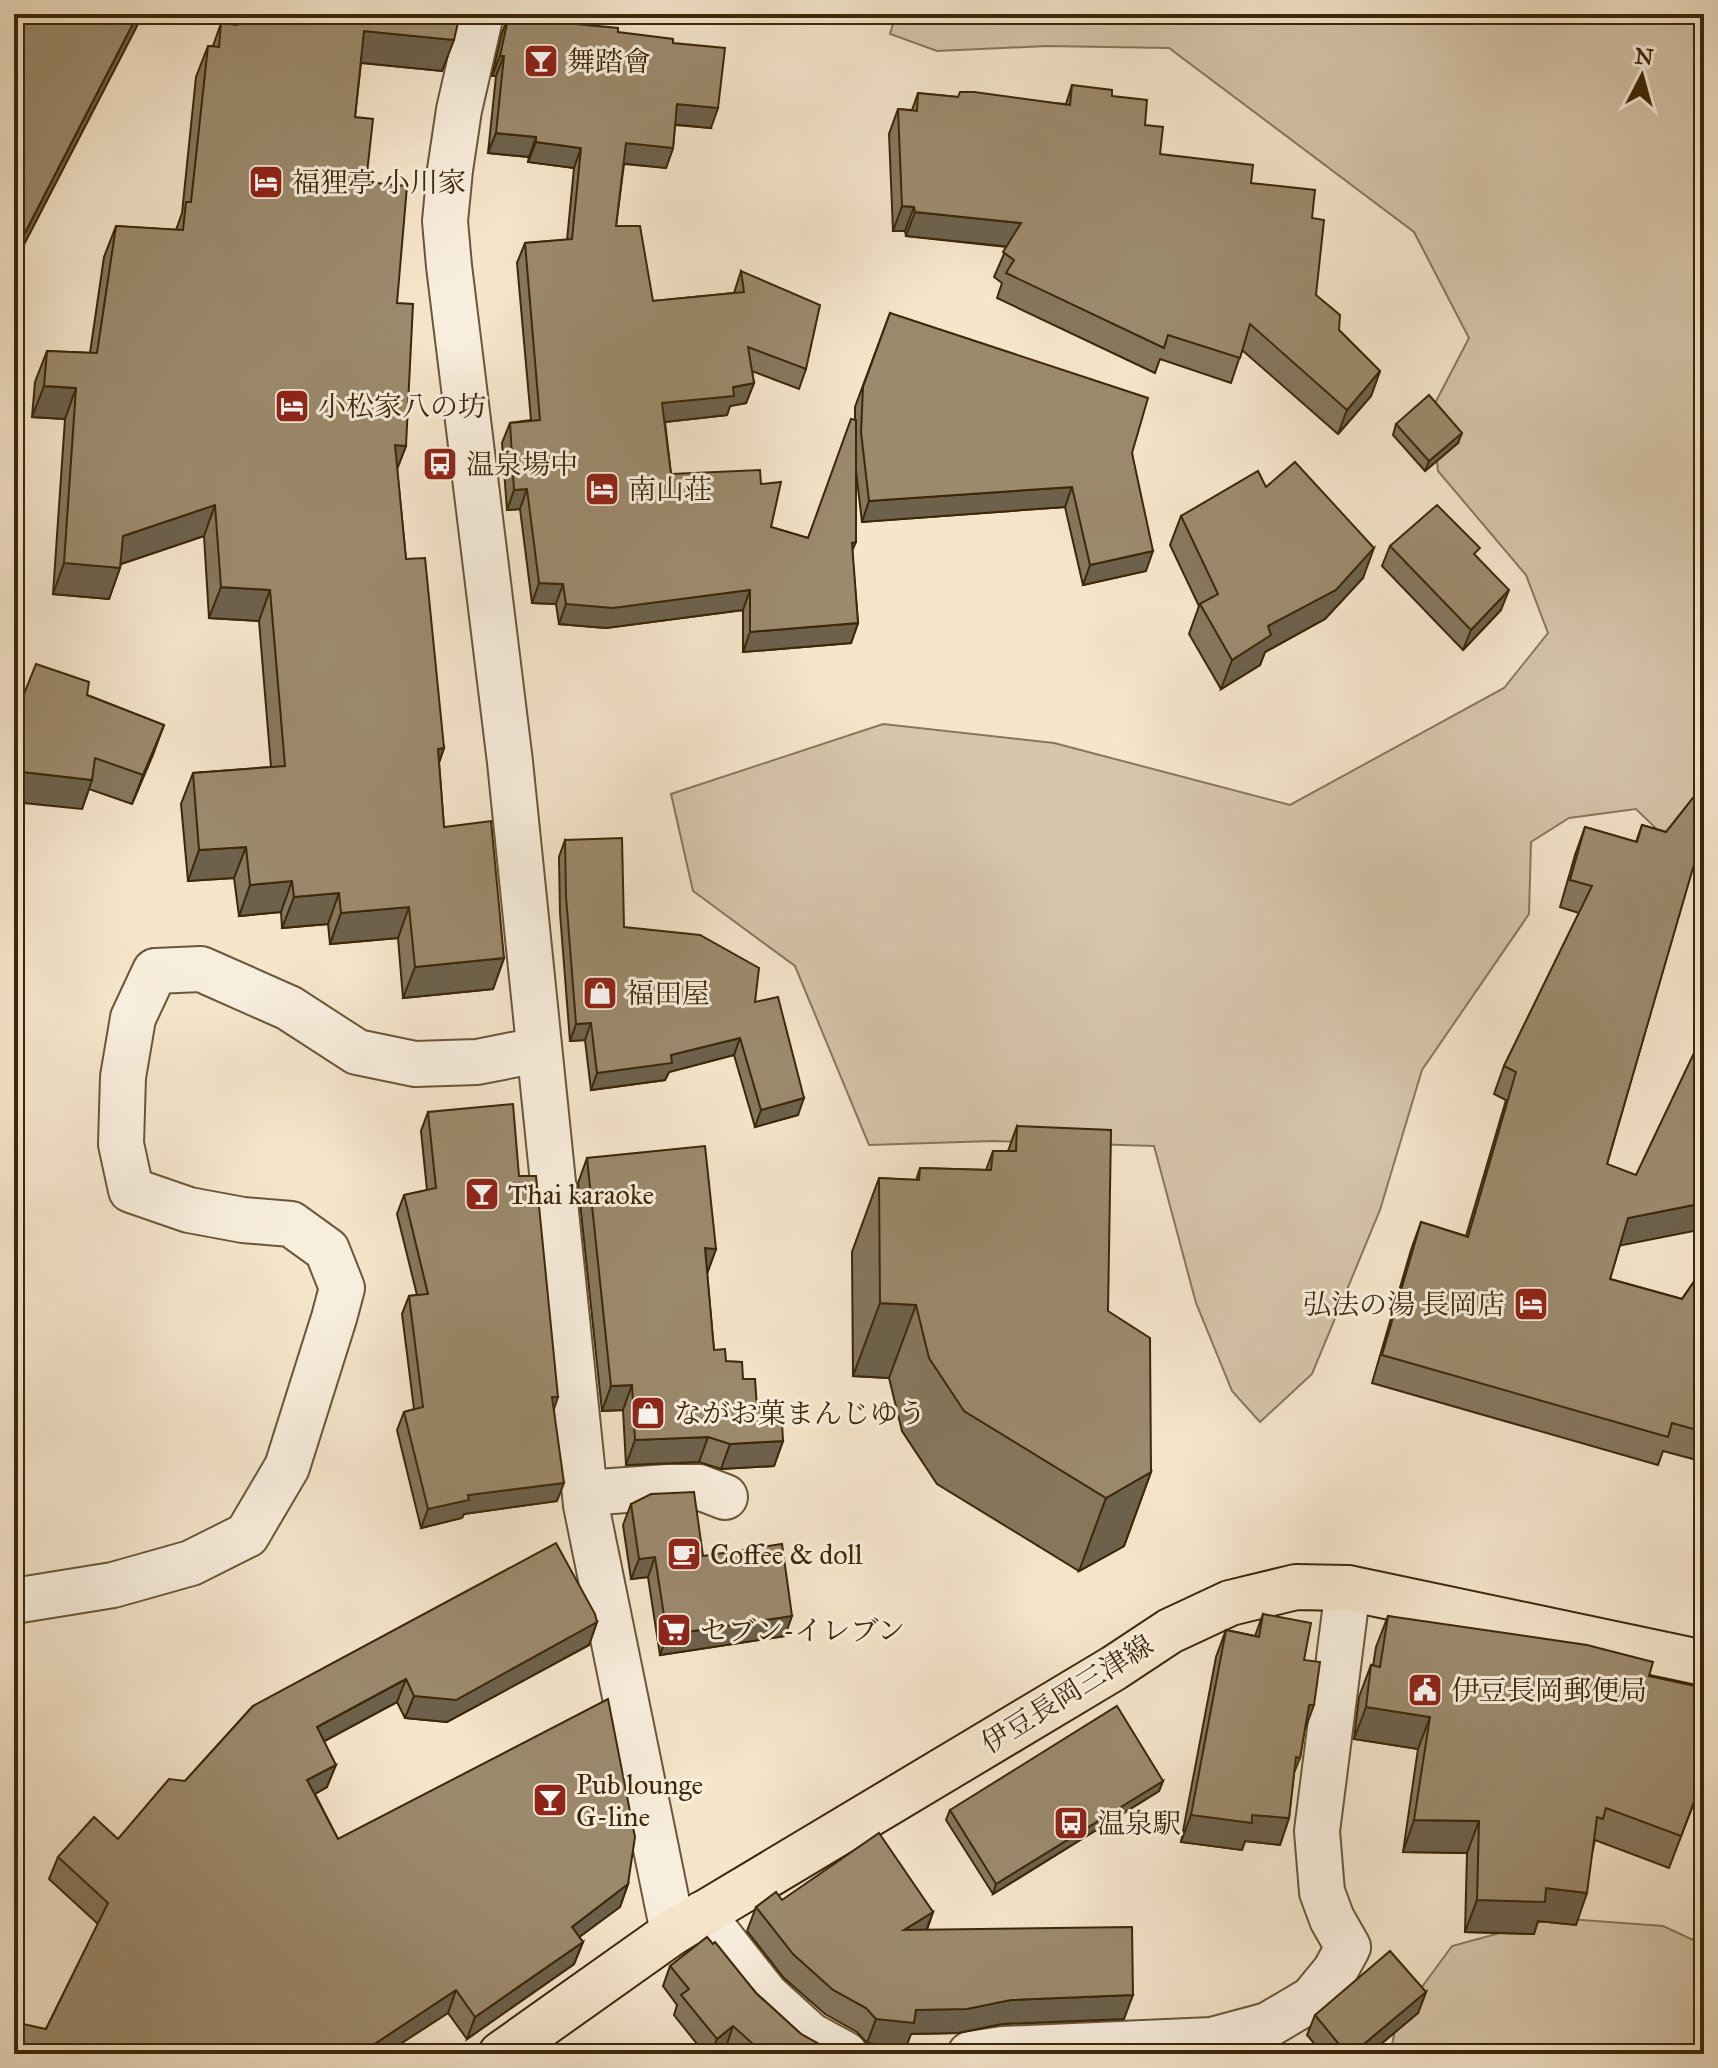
<svg xmlns="http://www.w3.org/2000/svg" width="1718" height="2068" font-family="'IM FELL Great Primer','Noto Serif JP',serif">
	<style>
		.green { fill: #d6c5aa; stroke: #897659; stroke-width: 2 }
		.lines { fill: none; stroke-linecap: round; stroke-linejoin: round }
		.minor-casing { stroke: #6a5639; stroke-width: 48 }
		.major-casing { stroke: #3c2708; stroke-width: 48 }
		.minor { stroke: #f8eedd; stroke-width: 44 }
		.major { stroke: #f5e5cb; stroke-width: 44 }
		.wall { fill: #86775e; stroke: #3c2708; stroke-width: 2 }
		.shaded-wall { fill: #6d614c; stroke: #3c2708; stroke-width: 2 }
		.building { fill: #9c8a6d; stroke: #3c2708; stroke-width: 2 }
		.labels { text-anchor: middle; dominant-baseline: central; stroke-width: 6; stroke-linejoin: round; paint-order: stroke }
		.poi-label { font-size: 28px; fill: #3c2708; stroke: #f8eedd; text-anchor: start }
		.street-label { font-size: 28px; fill: #3c2708; stroke: #f8eedd }
	</style>
	<rect width="100%" height="100%" fill="#f5e5cb"/>
	<filter id="stains"><feTurbulence type="fractalNoise" baseFrequency=".0025" numOctaves="4"/><feColorMatrix values="0 0 0 0 .2 0 0 0 0 .09 0 0 0 0 .02 0 0 0 .5 -.17"/></filter>
	<radialGradient id="worn" r=".72"><stop offset=".6" stop-color="#630" stop-opacity="0"/><stop offset="1" stop-color="#630" stop-opacity=".3"/></radialGradient>
	<g class="green">
		<path d="M896,14H1704V875L1636,809L1569,818L1531,842L1529,914L1422,1070L1380,1210L1312,1374L1260,1422L1232,1391L1196,1303L1154,1146L992,1141L869,1145L795,966L693,891L671,794L883,724L1054,743L1290,805L1504,688L1548,633L1526,575L1438,471L1432,409L1469,338L1414,232L1169,48L1047,46L937,51L890,34Z"/>
		<path d="M1555,1918L1663,1926L1704,1945V2054H1390L1397,2021L1452,1946Z"/>
	</g>
	<g class="lines">
		<g class="minor-casing">
			<g id="minor">
				<path d="M481,14L459,110L450,170L445,221L449,266L510,762L586,1505L673,1932"/>
				<path d="M585,1493L667,1487H699L725,1497"/>
				<path d="M14,1601L113,1585L191,1563L247,1535L287,1467L334,1318L342,1288L327,1250L291,1224L243,1220L189,1210L131,1190L121,1144L123,1077L133,1018L155,971L201,969L289,1008L357,1052L415,1064L477,1062L538,1050"/>
				<path d="M702,1914L766,1995L810,2035L845,2054"/>
				<path d="M970,2054L1003,2049L1212,2040L1268,2025L1312,1999L1335,1971L1348,1947L1332,1919L1322,1892L1317,1831L1348,1588"/>
			</g>
		</g>
		<g class="major-casing">
			<path id="major" d="M501,2054L673,1932L1114,1668L1170,1631L1230,1603L1296,1587L1348,1588L1704,1663"/>
		</g>
		<use href="#minor" class="minor"/>
		<use href="#major" class="major"/>
	</g>
	<g class="wall">
		<path d="M230,14H460L442,71L361,63L355,117L366,182L397,303L406,446L397,469L406,559L444,748L439,763L444,827L504,958L493,989L403,998L398,938L330,944L328,924L282,928L281,912L239,916L234,878L188,881L181,804L193,773L271,767L259,621L209,618L204,536L121,564L109,599L53,594L65,419L32,417L35,382L47,351L90,353L104,257L116,226L176,230L182,213L196,77L208,46H213L221,23L229,24Z"/>
		<path d="M509,14L566,23L673,43L711,128L675,125L673,148L666,168L624,164L616,226L653,301L734,293L741,271L806,369L799,389L752,371L754,383L746,403L730,406L727,415L665,422L671,474L761,484L771,527L808,538L855,420V407L890,313L1132,453L1146,571L1083,585L1065,507L862,522L856,471V542L852,551L858,623L851,643L743,652V610L606,628L559,624L556,604L532,603L520,509L507,510L502,443L510,423L531,420L517,263L525,243L567,240L574,168L528,162L529,157L488,153L496,76H492L502,33Z"/>
		<path d="M1072,85L1112,96L1145,125L1160,154L1251,183L1312,218L1316,295L1339,330L1380,371L1371,396L1338,434L1242,350L1231,383L1160,359L1155,373L997,298L1002,283L994,277L1007,247L906,236L905,231H893L889,134L898,109L912,110L918,93L958,97L1066,104Z"/>
		<path d="M1396,424L1458,443L1425,471L1393,435Z"/>
		<path d="M1181,516L1363,578L1325,619L1265,652L1260,665L1221,689L1189,634L1199,606L1170,545Z"/>
		<path d="M1390,546L1477,557L1501,610L1463,650L1382,566Z"/>
		<path d="M87,695L164,725L132,804L89,789L82,809Z"/>
		<path d="M1704,784V866L1695,859L1607,1164L1620,1245L1610,1279L1682,1299L1704,1267V1462L1663,1451L1658,1465L1372,1383L1411,1250L1421,1222L1466,1236L1506,1100L1494,1094L1504,1066L1579,913L1560,907L1575,855L1585,827L1636,842L1642,825L1666,832Z"/>
		<path d="M565,840L624,927L755,1002L798,1115L755,1127L734,1055L669,1072L665,1080L591,1090L585,1040L570,1041L560,913L559,857Z"/>
		<path d="M428,1112L519,1176L554,1409L557,1501L464,1514L462,1518L421,1528L397,1430L404,1412L414,1409L402,1314L409,1296L417,1295L397,1214L404,1195L427,1190L421,1131Z"/>
		<path d="M1017,1126L1108,1311L1151,1472L1124,1546L1079,1571L937,1484L902,1431L889,1378L853,1376L852,1252L879,1178L916,1180L920,1168L986,1170L993,1151H1008Z"/>
		<path d="M587,1158L716,1249L707,1273L714,1350L743,1379L757,1407L783,1441L774,1466L721,1469L699,1462L626,1465L623,1410L602,1411L578,1183Z"/>
		<path d="M631,1504L703,1556L785,1636L660,1655L648,1577L631,1579L623,1525Z"/>
		<path d="M1263,1614L1304,1660V1732L1300,1758L1294,1773L1289,1818L1280,1845L1245,1841L1242,1850L1181,1842L1216,1657L1226,1630L1255,1636Z"/>
		<path d="M1388,1616L1704,1688V1797L1697,1795L1669,1868L1595,1840L1576,1925L1538,1921L1534,1934L1465,1932L1467,1853L1403,1852L1418,1749L1354,1739L1359,1697L1371,1665L1373,1666L1376,1647Z"/>
		<path d="M597,1622L589,1645L447,1722L405,1718L397,1702L324,1741L327,1787L315,1794L338,1839L628,1884L620,1907L579,1937L583,1942L574,1964L467,2039L448,2013L46,2029L98,1924L49,1879L58,1857L118,1839L185,1781L253,1706Z"/>
		<path d="M1163,1781L1159,1791L993,1894L946,1820L950,1810Z"/>
		<path d="M756,1907L933,1912L927,1930L1124,2019L1002,2024L958,2033L911,2034L906,2047L867,2043L857,2032L825,2014L784,1978L747,1931Z"/>
		<path d="M713,1944L756,1993L801,2034L837,2054H734L726,2047L716,2054H705L674,2015L677,2005L663,1986L670,1966Z"/>
		<path d="M1426,1992L1418,2013L1369,2054H1323L1307,2035L1315,2015Z"/>
	</g>
	<g class="shaded-wall">
		<path d="M138,14H141L137,26L14,264V254Z"/>
		<path d="M364,31L454,40L442,71L353,62Z"/>
		<path d="M500,56H504L496,76H492Z"/>
		<path d="M677,104L718,108L711,128L670,124Z"/>
		<path d="M496,133L536,137L529,157L488,153Z"/>
		<path d="M536,142L581,148L574,168L528,162Z"/>
		<path d="M626,143L673,148L666,168L619,163Z"/>
		<path d="M902,206L914,207L905,231H893Z"/>
		<path d="M915,212L1021,223L1012,247L906,236Z"/>
		<path d="M1380,371L1371,396L1338,434L1347,410Z"/>
		<path d="M754,383L746,403L730,406L727,415L655,423L662,403Z"/>
		<path d="M44,386L76,388L65,419L32,417Z"/>
		<path d="M1462,433L1458,443L1425,471L1429,461Z"/>
		<path d="M395,445L406,446L394,477Z"/>
		<path d="M1072,487L1065,507L862,522L869,501Z"/>
		<path d="M527,489L520,509L507,510L514,490Z"/>
		<path d="M215,505L204,536L112,567L120,568L109,599L53,594L64,563L123,536Z"/>
		<path d="M1374,548L1363,578L1325,619L1265,652L1260,665L1221,689L1232,660L1268,626Z"/>
		<path d="M1153,551L1146,571L1083,585L1090,565Z"/>
		<path d="M539,583L563,584L556,604L532,603Z"/>
		<path d="M221,587L270,590L259,621L209,618Z"/>
		<path d="M750,590L743,610L606,628L559,624L566,604Z"/>
		<path d="M1509,590L1501,610L1463,650L1471,630Z"/>
		<path d="M858,623L851,643L743,652L750,632Z"/>
		<path d="M164,725L153,755L132,804L143,775Z"/>
		<path d="M444,748L433,779L438,749Z"/>
		<path d="M14,771L92,780L82,809L14,802Z"/>
		<path d="M246,847L234,878L188,881L199,850Z"/>
		<path d="M292,881L281,912L239,916L250,885Z"/>
		<path d="M339,893L328,924L282,928L294,897Z"/>
		<path d="M409,907L398,938L330,944L341,913Z"/>
		<path d="M504,958L493,989L403,998L415,967Z"/>
		<path d="M591,1023L585,1040L570,1041L576,1024Z"/>
		<path d="M740,1038L734,1055L669,1072L665,1080L591,1090L597,1073Z"/>
		<path d="M804,1098L798,1115L755,1127L761,1110Z"/>
		<path d="M1704,1203V1229L1618,1246L1628,1218Z"/>
		<path d="M705,1248L716,1249L707,1274Z"/>
		<path d="M880,1303L916,1305L889,1378L853,1376Z"/>
		<path d="M632,1385L623,1410L602,1411L611,1386Z"/>
		<path d="M552,1397H558L552,1415Z"/>
		<path d="M708,1437L699,1462L626,1465L635,1440Z"/>
		<path d="M783,1441L774,1466L721,1469L730,1444Z"/>
		<path d="M1151,1472L1124,1546L1079,1571L1106,1498Z"/>
		<path d="M564,1483L557,1501L464,1514L462,1518L421,1528L428,1509L468,1495Z"/>
		<path d="M655,1557L648,1577L631,1579L639,1559Z"/>
		<path d="M792,1616L785,1636L660,1655L667,1635Z"/>
		<path d="M597,1622L589,1645L447,1722L405,1718L414,1696Z"/>
		<path d="M406,1679L397,1702L308,1750L317,1727Z"/>
		<path d="M1309,1705H1314L1304,1732Z"/>
		<path d="M1366,1707L1430,1717L1418,1749L1354,1739Z"/>
		<path d="M336,1765L327,1787L299,1803L307,1780Z"/>
		<path d="M1163,1781L1159,1791L993,1894L996,1884Z"/>
		<path d="M1191,1815H1252L1289,1818L1280,1845L1245,1841L1242,1850L1181,1842Z"/>
		<path d="M1414,1820L1479,1821L1467,1853L1403,1852Z"/>
		<path d="M628,1884L620,1907L563,1949L572,1927Z"/>
		<path d="M1546,1888L1587,1893L1576,1925L1538,1921L1534,1934L1465,1932L1477,1900Z"/>
		<path d="M933,1912L924,1936L904,1930Z"/>
		<path d="M583,1942L574,1964L467,2039L475,2017Z"/>
		<path d="M456,1990L448,2013L385,2054H363L364,2051Z"/>
		<path d="M1426,1992L1418,2013L1369,2054H1352Z"/>
		<path d="M1133,1995L1124,2019L1002,2024L958,2033L911,2034L906,2047L867,2043L876,2019L916,2010L1011,2000Z"/>
		<path d="M733,2026L726,2047L716,2054H711L717,2039Z"/>
	</g>
	<g class="building">
		<path d="M14,14H138L14,254Z"/>
		<path d="M238,14H460L454,40L364,31L355,117L373,119L366,182L407,186L397,303L413,304L406,446L395,445L406,559L425,558L444,748L438,749L444,827L491,821L504,958L415,967L409,907L341,913L339,893L294,897L292,881L250,885L246,847L199,850L193,773L285,766L270,590L221,587L215,505L123,536L120,568L64,563L76,388L44,386L47,351L97,353L116,226L183,230L186,202H191L208,46L219,47L221,23L237,25Z"/>
		<path d="M509,14L566,19V23L618,28V32L673,39V43L725,48L718,108L677,104L673,148L626,143L616,226H640L653,301L744,292L741,271L820,305L806,369L748,347L754,383L733,387L734,396L662,403L671,474L760,470L761,484L781,482L771,527L808,538L851,419L856,420V542L852,543L858,623L750,632V590L613,608L566,604L563,584L539,583L527,489L514,490L510,423L540,420L525,243L572,239L581,148L536,142V137L496,133L504,56H500Z"/>
		<path d="M1072,85L1112,90V96L1147,100L1145,125L1163,127L1160,154L1253,165L1251,183L1315,190L1312,218L1324,220L1316,295L1340,315L1339,330L1380,371L1347,410L1250,324L1240,358L1168,335L1164,348L1006,273L1014,260L1003,252L1021,223L915,212L914,207L902,206L898,109L917,111L918,93L958,97L960,92H974L1070,105Z"/>
		<path d="M890,313L1148,398L1132,453L1153,551L1090,565L1072,487L869,501L861,432L863,387Z"/>
		<path d="M1429,395L1462,433L1429,461L1396,424Z"/>
		<path d="M1295,462L1374,548L1336,590L1268,626L1271,635L1232,660L1200,604L1218,594L1181,516L1258,471L1266,487Z"/>
		<path d="M1437,505L1480,548L1474,554L1509,590L1471,630L1390,546Z"/>
		<path d="M36,664L89,682L87,695L164,725L143,775L95,758L92,780L14,771V719Z"/>
		<path d="M1704,784V830L1607,1164L1636,1175L1704,1032V1203L1628,1218L1610,1279L1682,1299L1704,1267V1432L1672,1423L1668,1437L1382,1355L1421,1222L1468,1237L1516,1072L1504,1066L1592,886L1570,880L1585,827L1637,842L1642,825L1666,832Z"/>
		<path d="M622,838L624,927L700,935L759,968L755,1002L778,997L804,1098L761,1110L740,1038L671,1055L672,1063L597,1073L591,1023L576,1024L566,896L565,840Z"/>
		<path d="M513,1104L519,1176H536L558,1397H552L564,1483L468,1495L469,1500L428,1509L404,1412L423,1407L409,1296L428,1294L404,1195L436,1188L428,1112Z"/>
		<path d="M1017,1126L1111,1130L1108,1311L1150,1338L1151,1472L1106,1498L964,1411L929,1358L916,1305L880,1303L879,1178L919,1180L920,1168L991,1170L993,1151H1016Z"/>
		<path d="M705,1146L716,1249L705,1248L714,1350L725,1349L726,1361L742,1362L743,1379H755L757,1407L781,1405L783,1441L730,1444L708,1437L635,1440L632,1385L611,1386L587,1158Z"/>
		<path d="M694,1492L703,1556L782,1544L792,1616L667,1635L655,1557L639,1559L631,1504L651,1494Z"/>
		<path d="M556,1543L595,1614L597,1622L456,1700L414,1696L406,1679L317,1727L336,1765L307,1780L338,1839L608,1699L635,1837L628,1884L572,1927L583,1942L475,2017L456,1990L364,2051L366,2054H14V2022L46,2029L108,1903L58,1857L94,1817L118,1839L169,1779L185,1781L253,1706Z"/>
		<path d="M1263,1614L1311,1623L1304,1660L1320,1662L1314,1705H1309L1300,1758L1296,1757L1289,1818L1252,1815V1823L1191,1815L1226,1630L1259,1637Z"/>
		<path d="M1388,1616L1587,1645L1653,1662L1649,1676L1704,1688V1775L1681,1836L1606,1808L1603,1819L1597,1817L1587,1893L1546,1888L1545,1902L1477,1900L1479,1821L1414,1820L1430,1717L1366,1707L1371,1665L1380,1667Z"/>
		<path d="M1117,1706L1163,1781L996,1884L950,1810Z"/>
		<path d="M879,1833L933,1912L904,1930L1132,1927L1133,1995L1011,2000L967,2009L916,2010L914,2023L876,2019L866,2008L833,1990L793,1954L756,1907L776,1892L782,1900Z"/>
		<path d="M707,1937L713,1944L715,1942L756,1993L801,2034L837,2054H764L733,2026L717,2039L681,1995L689,1989L670,1966Z"/>
		<path d="M1390,1951L1426,1992L1352,2054H1347L1315,2015Z"/>
		<path d="M1130,2049L1131,2054H1011H1013Z"/>
	</g>
	<defs>
		<g id="bar-square" transform="scale(1.8)"><rect x="-9" y="-9" width="18" height="18" rx="4" fill="#8f2418" stroke="#f8eedd"/><path d="M-6-5H6L.8 .8V4.5H3.5V6h-7V4.5H-.8V.8Z" fill="#fff"/></g>
		<g id="hotel-square" transform="scale(1.8)"><rect x="-9" y="-9" width="18" height="18" rx="4" fill="#8f2418" stroke="#f8eedd"/><path d="M-6-4.5h1.5V1H6V5H4.5V3h-9V5H-6ZM-4 0a1.8 1.8 0 1 1 3.6 0ZM.5 0V-2.5h3Q6-2.5 6 0Z" fill="#fff"/></g>
		<g id="bus-square" transform="scale(1.8)"><rect x="-9" y="-9" width="18" height="18" rx="4" fill="#8f2418" stroke="#f8eedd"/><path d="M-5-6H5V4H4V6H2V4H-2V6H-4V4H-5ZM-3.5-4V0h7V-4ZM-3.5 1.2v1.5H-2V1.2ZM2 1.2v1.5H3.5V1.2Z" fill="#fff"/></g>
		<g id="shop-square" transform="scale(1.8)"><rect x="-9" y="-9" width="18" height="18" rx="4" fill="#8f2418" stroke="#f8eedd"/><path d="M-5-2.5h2.3a2.7 3.5 0 0 1 5.4 0H5L5.5 6h-11ZM-1.5-2.5h3a1.5 2.3 0 0 0-3 0Z" fill="#fff"/></g>
		<g id="cafe-square" transform="scale(1.8)"><rect x="-9" y="-9" width="18" height="18" rx="4" fill="#8f2418" stroke="#f8eedd"/><path d="M-5.5-4.5H6V0H3Q3 3.5 0 3.5H-2.5Q-5.5 3.5-5.5 0ZM3-3.2v2h1.7v-2ZM-6 4.5H4V6H-6Z" fill="#fff"/></g>
		<g id="supermarket-square" transform="scale(1.8)"><rect x="-9" y="-9" width="18" height="18" rx="4" fill="#8f2418" stroke="#f8eedd"/><path d="M-6-5.5h2.5l.6 2H6L4.5 2H-2.5L-4.4-4H-6ZM-1.5 3.2a1.3 1.3 0 1 0 .1 0ZM3 3.2a1.3 1.3 0 1 0 .1 0Z" fill="#fff"/></g>
		<g id="civic-square" transform="scale(1.8)"><rect x="-9" y="-9" width="18" height="18" rx="4" fill="#8f2418" stroke="#f8eedd"/><path d="M-.6-6.5H3V-4.5H.6V-3L4-1V1h2V6H-6V1h2V-1L-.6-3ZM-1.2 2.5V6h2.4V2.5Z" fill="#fff"/></g>
	</defs>
	<g fill-rule="evenodd">
		<use href="#bar-square" x="541" y="61"/>
		<use href="#hotel-square" x="266" y="182"/>
		<use href="#hotel-square" x="292" y="406"/>
		<use href="#bus-square" x="440" y="464"/>
		<use href="#hotel-square" x="602" y="489"/>
		<use href="#shop-square" x="600" y="993"/>
		<use href="#bar-square" x="482" y="1194"/>
		<use href="#hotel-square" x="1531" y="1304"/>
		<use href="#shop-square" x="648" y="1413"/>
		<use href="#cafe-square" x="684" y="1554"/>
		<use href="#supermarket-square" x="674" y="1630"/>
		<use href="#civic-square" x="1425" y="1690"/>
		<use href="#bar-square" x="550" y="1800"/>
		<use href="#bus-square" x="1071" y="1823"/>
	</g>
	<g class="labels">
		<g class="poi-label">
			<text x="567" y="61">舞踏會</text>
			<text x="292" y="182">福狸亭 小川家</text>
			<text x="318" y="406">小松家八の坊</text>
			<text x="466" y="464">温泉場中</text>
			<text x="628" y="489">南山荘</text>
			<text x="626" y="993">福田屋</text>
			<text x="508" y="1194">Thai karaoke</text>
			<text x="1505" y="1304" text-anchor="end">弘法の湯 長岡店</text>
			<text x="674" y="1413">ながお菓まんじゆう</text>
			<text x="710" y="1554">Coffee &amp; doll</text>
			<text x="700" y="1630">セブン-イレブン</text>
			<text x="1451" y="1690">伊豆長岡郵便局</text>
			<text x="576" y="1784">Pub lounge<tspan x="576" dy="32">G-line</tspan></text>
			<text x="1097" y="1823">温泉駅</text>
		</g>
		<g class="street-label">
			<text transform="translate(1067 1694) rotate(-32)">伊豆長岡三津線</text>
		</g>
	</g>
	<rect width="1718" height="2068" fill="none" stroke="#f5e5cb" stroke-width="48"/>
	<rect x="16" y="16" width="1686" height="2036" fill="none" stroke="#3c2708" stroke-width="4"/>
	<rect x="24" y="24" width="1670" height="2020" fill="none" stroke="#3c2708" stroke-width="2"/>
	<g transform="translate(1642 76) rotate(6)" stroke="#f8eedd" stroke-width="6" paint-order="stroke">
	<path d="M0-6L14 30L0 20L-14 30Z" fill="#3c2708"/>
	<text y="-12" font-size="22" font-weight="bold" text-anchor="middle" fill="#3c2708">N</text>
	</g>
	<rect width="100%" height="100%" filter="url(#stains)"/>
	<rect width="100%" height="100%" fill="url(#worn)"/>
</svg>
